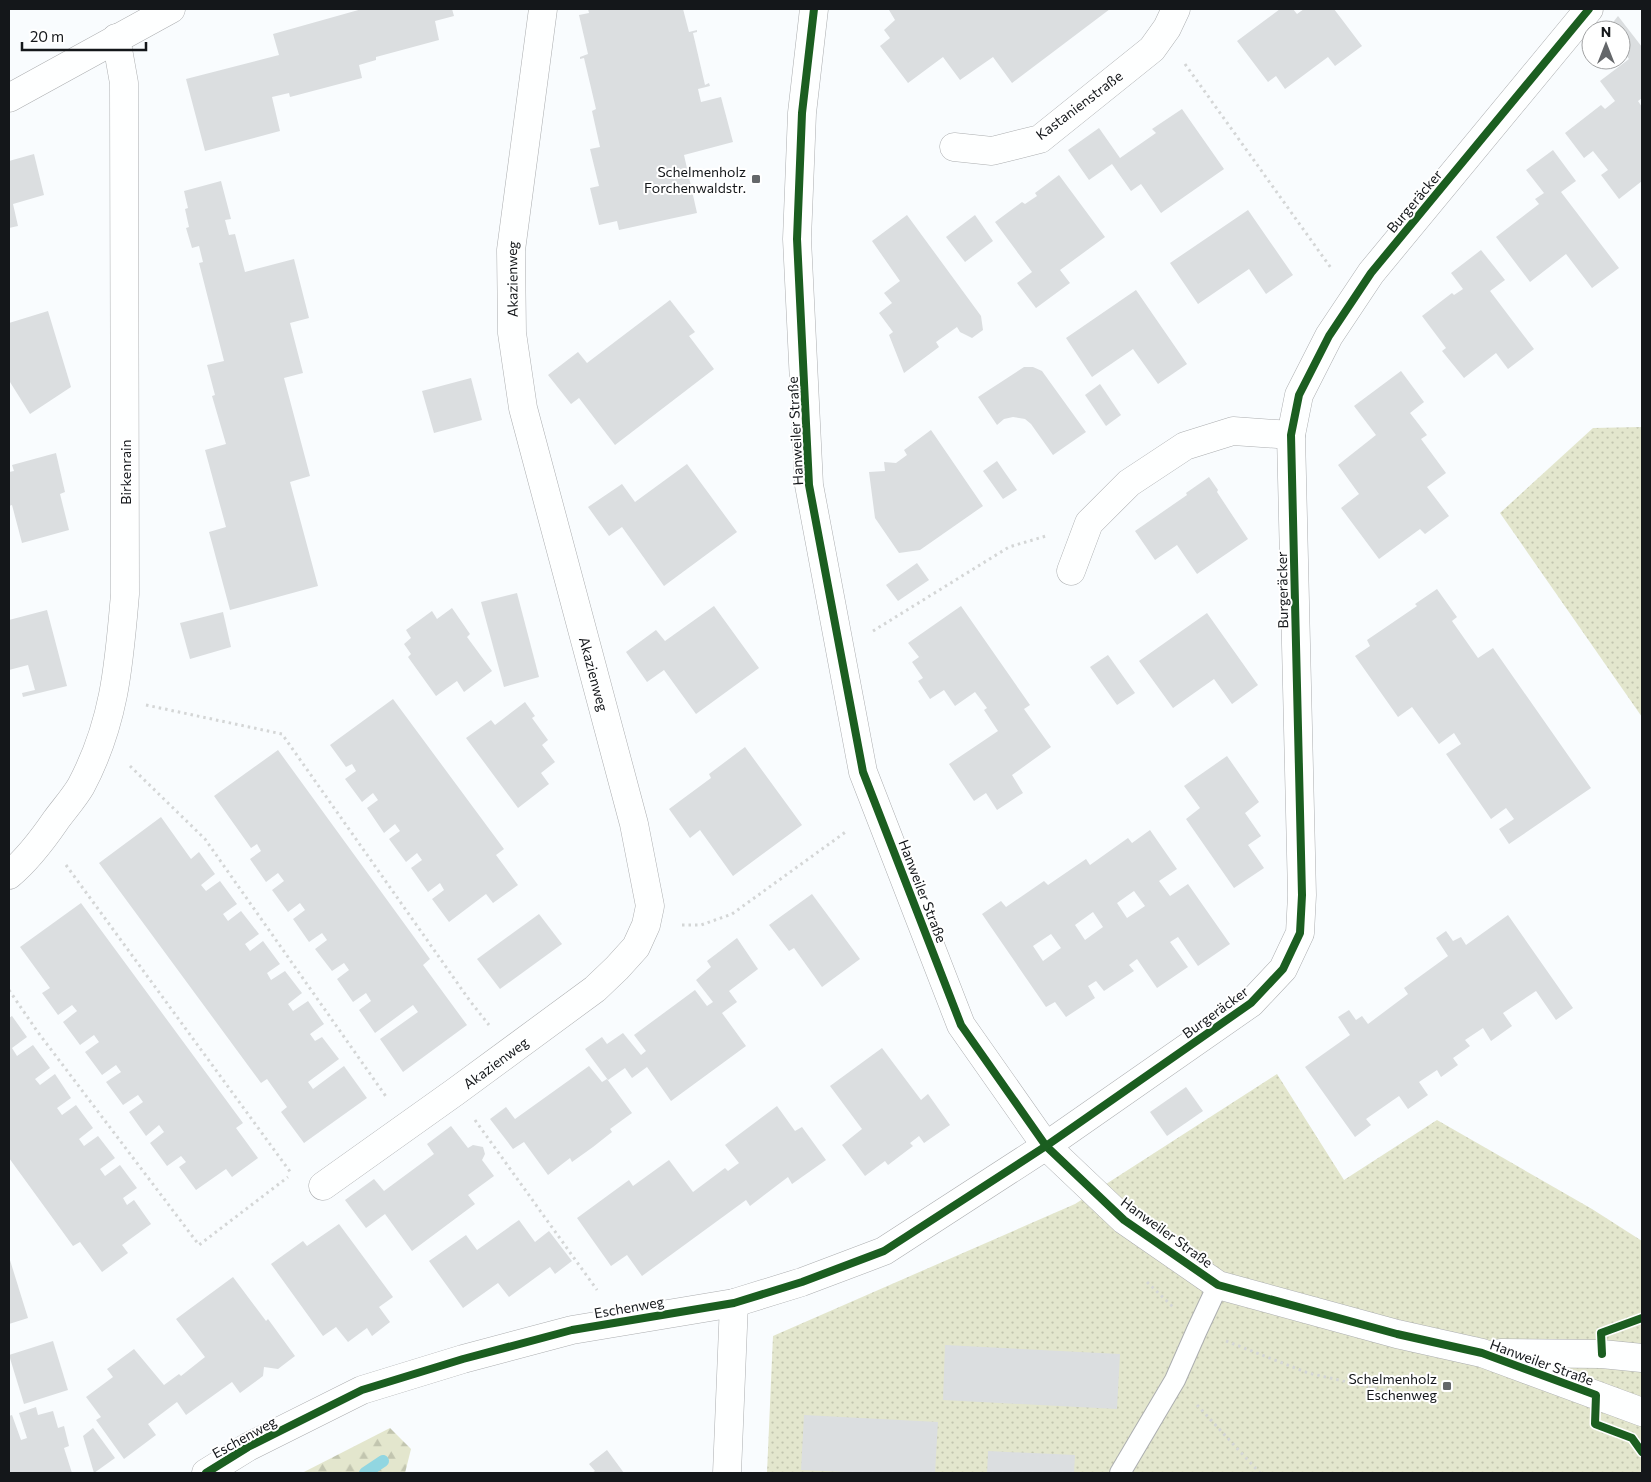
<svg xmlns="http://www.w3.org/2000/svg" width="1651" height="1482" font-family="Commissioner,sans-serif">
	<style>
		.grass { fill: url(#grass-dots) }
		.forest { fill: url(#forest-firs) }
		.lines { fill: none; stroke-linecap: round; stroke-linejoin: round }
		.stream { stroke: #91d6e1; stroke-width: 12 }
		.building { fill: #dbdee0; fill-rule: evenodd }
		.service-casing { stroke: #acaeb0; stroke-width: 22 }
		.minor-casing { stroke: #acaeb0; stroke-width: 29 }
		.tertiary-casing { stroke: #acaeb0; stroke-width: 29 }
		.path { stroke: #d4d6d6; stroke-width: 3; stroke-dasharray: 2.5 4; stroke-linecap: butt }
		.service { stroke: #feffff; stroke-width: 20 }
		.minor { stroke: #feffff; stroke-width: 28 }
		.tertiary { stroke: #feffff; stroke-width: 28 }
		.cycleway-casing { stroke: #fff; stroke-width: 11 }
		.cycleway { stroke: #1b5e20; stroke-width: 8 }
		.poi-dot { fill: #64676a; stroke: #fff; stroke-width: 2 }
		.labels { text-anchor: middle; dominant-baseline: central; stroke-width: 4; stroke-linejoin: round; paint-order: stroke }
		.street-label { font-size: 14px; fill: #14171a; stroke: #fff }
		.poi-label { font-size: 14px; fill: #14171a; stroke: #fff; text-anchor: end }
	</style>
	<defs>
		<pattern id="grass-dots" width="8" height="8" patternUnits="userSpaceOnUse" patternTransform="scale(1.25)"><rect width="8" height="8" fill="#e3e6cd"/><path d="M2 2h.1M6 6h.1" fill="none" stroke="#c2c5af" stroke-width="1.8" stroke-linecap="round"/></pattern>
		<pattern id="forest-firs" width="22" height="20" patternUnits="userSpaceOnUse" patternTransform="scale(1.25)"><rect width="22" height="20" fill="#e3e6cd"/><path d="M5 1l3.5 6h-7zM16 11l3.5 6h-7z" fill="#c2c5af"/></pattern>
	</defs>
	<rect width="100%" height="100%" fill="#f9fcfe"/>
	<g class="grass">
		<path d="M1642,427V717L1500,513L1593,428Z"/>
		<path d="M1277,1074L1344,1180L1437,1120L1592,1209L1642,1241V1473H767L773,1336L1075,1204Z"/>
	</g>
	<path class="forest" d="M390,1428L411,1449L405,1473H302Z"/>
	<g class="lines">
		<path class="stream" d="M365,1473L383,1461"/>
	</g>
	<g class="building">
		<path d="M362,9H452L454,16L435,21L439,40L376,57V60L359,65L362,78L290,97L289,93L272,97L280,131L205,151L186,79L279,55L273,34Z"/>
		<path d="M588,9H683L689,32L697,30V32L693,33L705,85L709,83L710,86L698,89L701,102L721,97L733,142L684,155L697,213L619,230L617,221L599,225L590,188L599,186L590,149L600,147L592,111L596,109L584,58L580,59V57L588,54L579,15L589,13Z"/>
		<path d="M891,9H1110L1012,83L993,57L960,80L943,57L908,83L880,46L890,38L884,30L895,20L889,10Z"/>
		<path d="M1280,9H1293L1297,14L1304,9H1334L1362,46L1335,66L1328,57L1285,89L1276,76L1268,82L1237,41Z"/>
		<path d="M1618,16L1642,47V98L1638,101L1642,107V181L1619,199L1601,175L1608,170L1593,151L1584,158L1565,133L1601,105L1605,109L1615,101L1600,81L1629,59L1621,49V30H1607Z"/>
		<path d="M1182,109L1224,169L1161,213L1141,184L1131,191L1112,164L1089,180L1068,150L1099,128L1120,158L1156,133L1152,129Z"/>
		<path d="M1553,150L1576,181L1561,192L1619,268L1592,288L1566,254L1530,282L1496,237L1539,204L1535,199L1544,193L1526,170Z"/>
		<path d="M34,154L44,195L13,204L18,226L9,228V161Z"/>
		<path d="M1059,175L1105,237L1060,270L1070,283L1036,308L1017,283L1032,272L995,222L1022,202L1025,204L1037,196L1035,193Z"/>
		<path d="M221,181L231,219L225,220L229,235L235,234L245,272L294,259L309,318L290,323L303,373L284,378L310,476L290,482L318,586L230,610L209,532L226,527L205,450L226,444L212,396L215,395L207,365L224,361L199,263L203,262L199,246L192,248L186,228L189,227L185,209L188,208L184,191Z"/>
		<path d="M1248,210L1293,275L1266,294L1249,269L1198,304L1170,263Z"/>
		<path d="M907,215L981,316L983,330L972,338L960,332L957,327L936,342L939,347L904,373L889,335L893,332L879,313L892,303L884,293L900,281L872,241Z"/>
		<path d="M975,215L993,241L965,262L946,237Z"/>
		<path d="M1481,250L1505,280L1490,291L1534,349L1508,369L1496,353L1464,378L1442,351L1446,348L1422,316L1452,293L1454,295L1463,289L1451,273Z"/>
		<path d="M1136,290L1187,364L1158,384L1133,349L1092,377L1066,338Z"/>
		<path d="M670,300L695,332L689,336L714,369L615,445L579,398L571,404L548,375L578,352L587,363Z"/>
		<path d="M48,311L71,387L30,414L10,382H9V323Z"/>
		<path d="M1024,367H1033L1042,371L1086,432L1053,455L1031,424L1025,419L1013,417L1004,419L997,425L978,397Z"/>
		<path d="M1401,371L1424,402L1410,413L1427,435L1421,439L1446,473L1427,487L1449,516L1425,534L1420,529L1379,559L1341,508L1359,494L1338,465L1376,435L1354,406Z"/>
		<path d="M471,378L482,420L434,433L422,391Z"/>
		<path d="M1100,384L1121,415L1106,426L1085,395Z"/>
		<path d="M931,430L983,506L920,550L899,553L875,518L869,472L885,471L884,462L896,463L907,455L904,450Z"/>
		<path d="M56,453L65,492L60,494L69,530L22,543L12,505L9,506V472L14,471L12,465Z"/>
		<path d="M997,461L1017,490L1003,499L983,471Z"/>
		<path d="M687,464L737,532L664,586L622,527L609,536L588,507L622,484L635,502Z"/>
		<path d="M1209,477L1218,490L1217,492L1248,539L1197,574L1177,545L1155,560L1135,531L1187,495L1186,493Z"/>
		<path d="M917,563L929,580L898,601L886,585Z"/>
		<path d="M1437,589L1457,617L1452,621L1478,658L1493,648L1591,788L1509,844L1499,829L1514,819L1506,808L1491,819L1446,754L1461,744L1454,733L1439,744L1412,707L1398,717L1355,656L1370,646L1367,640L1417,606L1415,604Z"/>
		<path d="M517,593L539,677L504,687L481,602Z"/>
		<path d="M714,606L759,668L696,714L664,670L647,682L626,652L656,630L665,641Z"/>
		<path d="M961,606L1030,705L1024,709L1051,747L1012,775L1023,793L997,810L986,793L974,801L949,764L998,731L984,710L987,708L975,692L955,706L944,690L930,699L918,681L923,678L912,662L919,657L908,643Z"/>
		<path d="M452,608L470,634L467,637L492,671L464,692L457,681L436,696L408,657L411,654L404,644L411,638L406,630L432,611L437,619Z"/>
		<path d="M47,610L67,686L23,697L22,693L35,690L28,665L9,670V620Z"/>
		<path d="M223,612L231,647L190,659L180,623Z"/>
		<path d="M1207,613L1258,685L1232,704L1214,679L1173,708L1139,661Z"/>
		<path d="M1108,655L1135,693L1117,705L1090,667Z"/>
		<path d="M393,699L504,849L496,855L518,885L493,903L486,894L449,922L432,899L444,890L440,883L428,892L411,868L422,860L417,853L406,862L389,839L400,831L395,824L384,833L367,808L378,800L373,793L362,802L345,779L356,771L352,764L346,767L330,745Z"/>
		<path d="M525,702L535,716L532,718L548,740L542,745L555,762L541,773L549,784L518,808L466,738L491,720L495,725Z"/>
		<path d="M745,747L802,825L733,876L700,830L690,838L669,809L711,778L709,774Z"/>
		<path d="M278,750L430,959L423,965L467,1025L403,1072L380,1039L418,1012L413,1005L375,1033L359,1010L371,1001L366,993L353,1002L337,979L349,970L344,963L332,971L315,949L327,940L322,933L309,942L293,919L305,910L300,903L288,912L272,890L284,881L278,873L266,882L250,859L261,851L257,844L251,848L214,796Z"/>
		<path d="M1227,756L1259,802L1245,813L1261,836L1248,845L1264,868L1234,888L1186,819L1200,808L1184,786Z"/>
		<path d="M161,817L191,859L199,852L215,874L201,885L206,891L220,881L237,904L223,914L228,921L241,911L259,934L245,944L250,951L263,941L280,964L267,973L271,980L285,971L302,993L288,1004L293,1011L308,1001L324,1024L310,1034L315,1041L322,1037L339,1059L308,1082L313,1089L344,1066L367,1098L304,1143L281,1112L287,1107L267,1079L261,1083L99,863Z"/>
		<path d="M1150,830L1177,869L1159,881L1170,896L1188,884L1230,944L1198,966L1178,937L1170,942L1188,967L1157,988L1137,959L1129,965L1134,971L1104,991L1096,981L1088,986L1095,998L1066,1017L1055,1002L1046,1007L982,914L1001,901L1006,907L1044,881L1048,885L1086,859L1090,865L1128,838L1132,843ZM1134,891L1145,906L1127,918L1117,903ZM1093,912L1103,927L1085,940L1075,925ZM1051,934L1061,948L1043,961L1033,946Z"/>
		<path d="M812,894L860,959L822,987L794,948L789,951L769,925Z"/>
		<path d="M81,903L243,1123L236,1128L258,1158L232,1177L226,1169L196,1190L179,1167L186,1162L181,1156L167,1166L150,1143L164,1132L159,1125L146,1136L129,1112L143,1102L138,1095L123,1105L106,1082L121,1072L116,1065L102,1075L85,1052L99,1042L94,1035L80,1045L63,1022L77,1011L72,1005L58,1015L42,993L50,988L20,947Z"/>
		<path d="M539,914L562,944L500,989L477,959Z"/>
		<path d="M1508,915L1573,1008L1556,1020L1536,991L1503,1013L1512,1026L1491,1041L1483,1028L1465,1040L1470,1046L1453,1058L1458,1065L1441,1077L1437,1070L1419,1082L1428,1095L1408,1109L1399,1096L1366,1119L1371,1125L1355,1137L1305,1067L1350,1035L1338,1017L1349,1010L1356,1020L1362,1016L1368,1024L1408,994L1404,988L1448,956L1436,938L1446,931L1453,941L1461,937L1466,945Z"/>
		<path d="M737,938L758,969L729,991L737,1002L722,1013L746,1046L671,1101L647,1067L632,1078L625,1068L608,1080L585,1049L602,1037L607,1044L623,1033L641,1055L646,1051L634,1035L695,990L707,1006L713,1002L696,980L711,967L707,961Z"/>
		<path d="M12,1016L27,1037L12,1048L17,1056L33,1045L50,1068L35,1079L40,1085L55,1074L71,1098L57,1108L62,1115L76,1105L93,1128L79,1139L84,1146L98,1136L115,1158L100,1169L105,1176L120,1165L137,1188L123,1198L127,1205L134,1200L151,1224L122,1245L128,1253L102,1272L80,1242L73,1246L9,1158V1018Z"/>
		<path d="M882,1048L921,1100L928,1094L950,1125L924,1143L919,1136L910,1143L913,1146L888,1165L885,1161L865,1176L842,1145L862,1129L830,1086Z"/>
		<path d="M589,1066L602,1082L607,1079L632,1113L610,1129L612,1132L593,1147L572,1162L570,1158L548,1175L524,1142L513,1149L490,1119L506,1107L515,1119Z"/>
		<path d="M1186,1087L1203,1111L1167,1136L1150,1112Z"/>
		<path d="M777,1106L795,1131L802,1127L826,1160L792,1184L788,1177L750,1206L746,1200L642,1276L627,1255L611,1266L577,1218L629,1180L633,1186L669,1160L693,1192L725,1168L728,1171L739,1163L725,1145Z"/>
		<path d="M451,1126L468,1148L473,1145L483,1147L485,1154L482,1160L494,1176L468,1195L475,1204L412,1251L385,1214L366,1228L345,1200L374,1179L384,1191L434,1154L427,1144Z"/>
		<path d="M519,1220L535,1242L549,1231L572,1261L555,1274L550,1267L509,1297L498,1283L463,1308L429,1261L466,1235L477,1250Z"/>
		<path d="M339,1224L393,1297L379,1307L390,1322L372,1336L367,1328L348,1342L336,1327L323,1336L271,1264L303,1241L307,1246Z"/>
		<path d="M9,1257L28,1318L9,1324Z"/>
		<path d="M233,1277L266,1321L268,1319L295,1356L278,1369L264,1367L263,1376L240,1393L232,1382L186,1415L177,1402L148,1424L156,1435L124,1459L96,1420L101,1417L86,1397L113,1377L107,1369L134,1349L164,1385L179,1374L181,1376L205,1357L176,1319Z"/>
		<path d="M53,1341L68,1390L24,1404L9,1355Z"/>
		<path d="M945,1345L1120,1354L1117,1409L943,1400Z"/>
		<path d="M36,1407L38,1415L53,1411L58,1428L64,1426L69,1446L64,1448L72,1473H9V1416L12,1415L21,1440L27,1438L19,1413Z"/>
		<path d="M804,1415L938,1422L935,1473H869L801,1470Z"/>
		<path d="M93,1428L115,1458L94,1473L83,1436Z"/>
		<path d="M607,1450L624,1473H592L595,1471L589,1464Z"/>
		<path d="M988,1451L1075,1455L1074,1473H987Z"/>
	</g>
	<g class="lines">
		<g class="service-casing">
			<path id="service" d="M1120,1473L1175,1380L1197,1330L1218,1285"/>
		</g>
		<g class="minor-casing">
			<g id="minor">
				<path d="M9,98L171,9"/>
				<path d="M954,147L992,151L1040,139L1152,49L1167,28L1176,9"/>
				<path d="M1071,571L1089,523L1129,483L1185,446L1233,431L1291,435"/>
				<path d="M9,875C27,860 43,839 56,820C64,809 74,798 81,786C115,722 119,664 125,594L124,83L116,38"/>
				<path id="s1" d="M323,1186L455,1092L595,989L617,968L636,947L646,925L650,906L634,824L523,408L512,333L511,250L543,9"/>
				<path d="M206,1473L248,1447L362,1390L463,1359L572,1330L734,1303L802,1282L884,1251L1046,1146L1251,1003L1283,969L1300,933L1302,895L1291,435L1299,395L1329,336L1371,273L1589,9"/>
				<path d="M727,1473L734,1303"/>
			</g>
		</g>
		<g class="tertiary-casing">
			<g id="tertiary">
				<path d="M814,9L802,113L797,239L809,485L863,772L961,1025L1046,1146L1124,1220L1218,1285L1397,1334L1482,1353L1642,1412"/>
				<path d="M1501,1353L1602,1354L1642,1358"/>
			</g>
		</g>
		<g class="path">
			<path d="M1185,64L1331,268"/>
			<path d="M873,631L1009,547L1046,536"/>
			<path d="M146,705L282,734L470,1001L489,1025"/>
			<path d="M130,766L205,839L387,1098"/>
			<path d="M66,865L291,1173"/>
			<path d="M682,925H701L732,914L847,831"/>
			<path d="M9,990L37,1031L199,1245L288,1177"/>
			<path d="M475,1120L597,1290"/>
			<path d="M1147,1282L1173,1307"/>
			<path d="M1226,1341L1308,1373L1427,1400"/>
			<path d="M1197,1405L1260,1473"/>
		</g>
		<use href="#service" class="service"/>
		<use href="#minor" class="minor"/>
		<use href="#tertiary" class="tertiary"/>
		<g class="cycleway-casing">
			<g id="cycleway">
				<path d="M814,9L802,113L797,239L809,485L863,772L961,1025L1046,1146L1124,1220L1218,1285L1397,1334L1482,1353L1596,1395L1595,1424L1632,1438L1642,1452"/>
				<path d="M1602,1354L1601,1333L1642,1318"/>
				<path d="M206,1473L248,1447L362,1390L463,1359L572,1330L734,1303L802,1282L884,1251L1046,1146L1251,1003L1283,969L1300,933L1302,895L1291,435L1299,395L1329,336L1371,273L1589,9"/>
			</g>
		</g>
		<use href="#cycleway" class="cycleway"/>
	</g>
	<g class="poi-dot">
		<rect x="751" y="174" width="10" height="10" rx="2.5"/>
		<rect x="1442" y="1381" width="10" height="10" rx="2.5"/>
	</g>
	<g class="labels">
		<g class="street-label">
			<text transform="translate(1079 105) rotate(-37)">Kastanienstraße</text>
			<text transform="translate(1414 201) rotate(-50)">Burgeräcker</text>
			<text stroke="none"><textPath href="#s1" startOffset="1082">Akazienweg</textPath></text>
			<text transform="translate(795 431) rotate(-93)">Hanweiler Straße</text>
			<text transform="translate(125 472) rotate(-90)">Birkenrain</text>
			<text transform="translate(1282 590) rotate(-91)">Burgeräcker</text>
			<text transform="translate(594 674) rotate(75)">Akazienweg</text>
			<text transform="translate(923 891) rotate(69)">Hanweiler Straße</text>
			<text transform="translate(1215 1012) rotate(-36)">Burgeräcker</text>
			<text stroke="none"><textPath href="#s1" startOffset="212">Akazienweg</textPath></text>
			<text transform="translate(1167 1232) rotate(36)">Hanweiler Straße</text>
			<text transform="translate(629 1307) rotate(-10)">Eschenweg</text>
			<text transform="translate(1542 1362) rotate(20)">Hanweiler Straße</text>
			<text transform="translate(244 1437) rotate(-29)">Eschenweg</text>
		</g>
		<g class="poi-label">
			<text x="746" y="171">Schelmenholz<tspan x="746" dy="16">Forchenwaldstr.</tspan></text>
			<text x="1437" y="1378">Schelmenholz<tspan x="1437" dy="16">Eschenweg</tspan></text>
		</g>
	</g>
	<rect width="1651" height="1482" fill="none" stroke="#14171a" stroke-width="20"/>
	<g transform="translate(1606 45)"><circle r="24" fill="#ffffff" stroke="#a1a2a3"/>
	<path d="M0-4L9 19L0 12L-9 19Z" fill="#64676a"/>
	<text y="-8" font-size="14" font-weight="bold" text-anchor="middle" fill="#14171a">N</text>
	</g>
	<path d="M22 42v8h124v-8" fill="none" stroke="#14171a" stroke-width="2.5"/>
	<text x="30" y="42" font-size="15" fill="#14171a" stroke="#ffffff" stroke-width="4" paint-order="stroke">20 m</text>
</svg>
